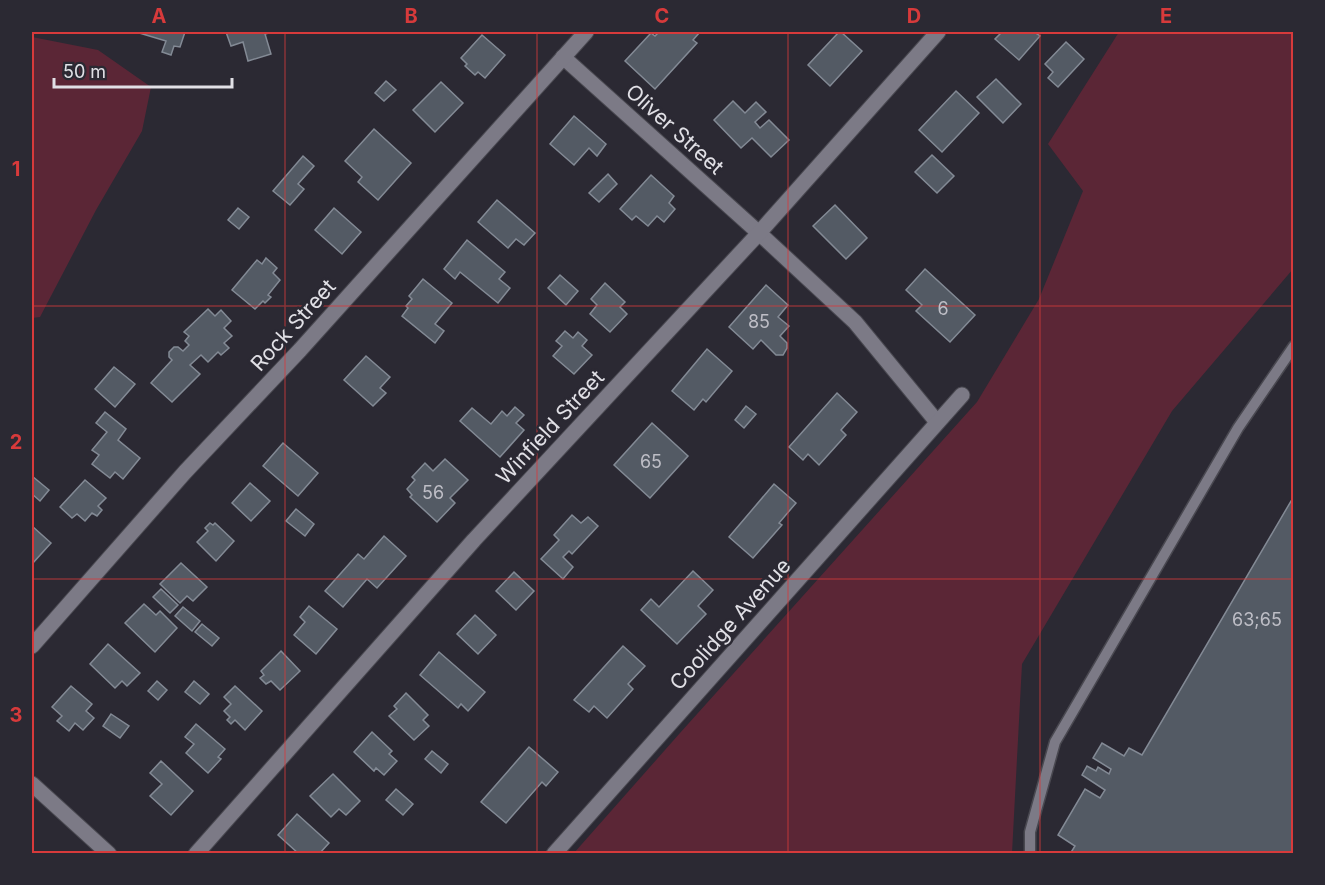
<svg xmlns="http://www.w3.org/2000/svg" width="1325" height="885" font-family="Inter,sans-serif">
	<style>
		.green { fill: #5b2636 }
		.building { fill: #535a64; stroke: #838a95; stroke-width: 1.5 }
		.lines { fill: none; stroke-linecap: round; stroke-linejoin: round }
		.lane-casing { stroke: #494850; stroke-width: 13 }
		.street-casing { stroke: #494850; stroke-width: 17 }
		.secondary-casing { stroke: #494850; stroke-width: 17 }
		.lane { stroke: #7c7a86; stroke-width: 10 }
		.street { stroke: #7c7a86; stroke-width: 15 }
		.secondary { stroke: #7c7a86; stroke-width: 15 }
		.grid { fill: none; stroke: #d73a3b; stroke-width: 1.5; stroke-opacity: 0.55 }
		.labels { text-anchor: middle; dominant-baseline: central; stroke-width: 5; stroke-linejoin: round; paint-order: stroke }
		.number-label { font-size: 18px; fill: #bebec6 }
		.street-label { font-size: 21px; fill: #e1e0e6; stroke: #2b2933 }
		.neatline { fill: none; stroke: #d73a3b; stroke-width: 2 }
		.grid-label { font-size: 20px; text-anchor: middle; font-weight: bold; fill: #d73a3b }
	</style>
	<rect width="100%" height="100%" fill="#2b2933"/>
	<g class="green">
		<path d="M1119,32H1293V269L1172,411L1022,664L1012,853H574L680,733L977,402L1039,299L1083,191L1048,144Z"/>
		<path d="M32,37L98,50L151,87L142,131L96,210L40,317L32,318Z"/>
	</g>
	<g class="building">
		<path d="M136,32H185L180,47L174,46L171,55L162,52L166,41Z"/>
		<path d="M226,32H269V33L265,34L271,54L248,61L243,42L231,46Z"/>
		<path d="M659,32H700L693,40L697,43L655,89L625,61L651,33L655,36Z"/>
		<path d="M839,32H841L862,51L830,86L808,65Z"/>
		<path d="M1002,32H1034L1040,36L1019,60L995,39Z"/>
		<path d="M482,35L505,55L485,78L478,72L475,75L465,66L467,64L461,58Z"/>
		<path d="M1066,42L1084,59L1058,87L1048,78L1053,72L1045,64Z"/>
		<path d="M996,79L1021,104L1003,123L977,97Z"/>
		<path d="M386,81L396,90L384,101L375,93Z"/>
		<path d="M441,82L463,103L435,132L413,110Z"/>
		<path d="M956,91L979,113L942,152L919,130Z"/>
		<path d="M733,101L745,113L756,102L766,112L755,122L760,128L769,120L789,140L771,157L752,138L741,148L714,120Z"/>
		<path d="M574,116L606,144L597,156L589,148L574,165L550,144Z"/>
		<path d="M374,129L411,163L378,200L358,182L362,177L345,161Z"/>
		<path d="M932,155L954,176L937,193L915,172Z"/>
		<path d="M303,156L314,166L298,184L304,189L290,205L273,191Z"/>
		<path d="M608,174L617,184L599,202L589,193Z"/>
		<path d="M651,175L674,196L669,203L675,209L664,222L657,216L648,226L636,216L632,220L620,209Z"/>
		<path d="M497,200L535,233L524,245L516,239L508,248L478,222Z"/>
		<path d="M835,205L867,238L846,259L813,226Z"/>
		<path d="M238,208L249,217L239,229L228,220Z"/>
		<path d="M334,208L361,232L342,254L315,230Z"/>
		<path d="M467,240L505,272L499,279L510,288L498,303L460,272L455,279L444,269Z"/>
		<path d="M266,258L277,268L273,273L280,280L268,295L271,297L265,303L263,301L255,309L232,290L257,260L262,264Z"/>
		<path d="M925,269L975,315L950,342L916,311L922,305L906,290Z"/>
		<path d="M560,275L578,291L566,305L548,288Z"/>
		<path d="M423,279L452,303L435,324L444,331L435,343L402,316L408,308L406,306L412,299L409,296Z"/>
		<path d="M605,283L625,302L620,307L627,314L610,332L590,314L597,305L591,299Z"/>
		<path d="M766,285L788,305L778,317L789,326L780,336L787,343V348L783,355H776L761,340L753,349L729,327Z"/>
		<path d="M208,309L215,316L221,310L231,321L224,328L232,336L224,343L229,348L221,355L218,352L208,362L201,355L190,365L200,374L172,402L151,383L172,360L169,357V352L174,347H178L183,351L189,345L185,341L189,336L184,332Z"/>
		<path d="M565,331L573,338L578,332L587,340L582,346L592,355L574,374L553,356L562,346L556,341Z"/>
		<path d="M707,349L732,371L706,402L703,399L694,410L672,391Z"/>
		<path d="M366,356L390,377L380,388L386,393L373,406L344,380Z"/>
		<path d="M114,367L135,384L115,407L95,389Z"/>
		<path d="M837,393L857,412L841,430L846,435L819,465L808,454L803,460L789,447Z"/>
		<path d="M746,406L756,414L744,428L735,420Z"/>
		<path d="M515,407L524,415L516,423L524,430L500,457L460,421L472,408L491,424L502,411L507,416Z"/>
		<path d="M105,412L126,429L118,440L140,458L123,479L115,472L110,478L92,464L99,455L92,450L107,432L96,423Z"/>
		<path d="M652,423L688,456L650,498L614,465Z"/>
		<path d="M283,443L318,473L298,496L263,466Z"/>
		<path d="M445,459L468,480L450,498L455,503L437,522L410,497L412,495L407,489L415,480L412,477L425,463L433,471Z"/>
		<path d="M32,476L49,490L40,501L32,494Z"/>
		<path d="M85,480L106,498L98,506L102,510L97,516L92,513L85,521L77,514L72,518L60,507Z"/>
		<path d="M250,483L270,501L251,521L232,503Z"/>
		<path d="M774,484L796,503L779,523L782,525L753,558L729,537Z"/>
		<path d="M1294,496V854H1070L1075,846L1058,835L1085,789L1100,798L1105,790L1082,775L1087,766L1096,771L1098,767L1109,774L1111,769L1093,758L1102,743L1124,756L1129,748L1142,755Z"/>
		<path d="M296,509L314,524L305,536L286,521Z"/>
		<path d="M572,515L581,523L588,517L598,526L572,554L569,551L563,557L573,567L563,579L541,559L559,540L554,535Z"/>
		<path d="M210,523L213,525L215,523L234,541L216,561L197,542L208,531L205,528Z"/>
		<path d="M32,526L51,543L32,564Z"/>
		<path d="M384,536L406,556L377,588L367,579L343,607L325,591L358,554L364,559Z"/>
		<path d="M181,563L207,587L193,601L187,596L180,603L160,584Z"/>
		<path d="M693,571L713,590L698,606L706,614L677,644L641,610L651,599L659,607Z"/>
		<path d="M514,572L534,591L516,610L496,591Z"/>
		<path d="M161,589L178,605L170,613L153,597Z"/>
		<path d="M144,604L156,615L160,611L177,628L155,652L125,623Z"/>
		<path d="M309,606L337,629L316,654L294,635L305,622L300,617Z"/>
		<path d="M183,607L200,621L192,631L175,616Z"/>
		<path d="M475,615L496,635L478,654L457,634Z"/>
		<path d="M202,624L219,638L212,646L195,632Z"/>
		<path d="M108,644L140,673L127,686L122,681L115,688L90,664Z"/>
		<path d="M623,646L645,666L628,684L633,689L607,718L594,706L589,712L574,700Z"/>
		<path d="M281,651L300,671L280,690L271,681L266,684L260,678L264,675L261,671Z"/>
		<path d="M439,652L485,692L468,711L461,704L458,708L420,675Z"/>
		<path d="M157,681L167,690L158,700L148,691Z"/>
		<path d="M194,681L209,694L200,704L185,692Z"/>
		<path d="M71,686L92,704L86,711L94,718L83,730L75,723L69,731L57,721L62,716L52,707Z"/>
		<path d="M235,686L262,711L245,730L235,720L231,724L227,720L230,717L224,711L231,704L224,697Z"/>
		<path d="M406,693L428,715L423,720L429,726L414,740L389,716L397,709L394,706Z"/>
		<path d="M111,714L129,726L120,738L103,726Z"/>
		<path d="M196,724L225,749L218,757L221,759L208,773L186,753L194,744L185,737Z"/>
		<path d="M372,732L392,751L389,754L397,761L384,775L376,768L374,771L354,752Z"/>
		<path d="M529,747L558,772L546,786L542,782L506,823L481,802Z"/>
		<path d="M432,751L448,764L441,773L425,759Z"/>
		<path d="M161,761L193,791L171,815L150,796L162,784L150,773Z"/>
		<path d="M333,774L360,801L346,815L339,809L331,817L310,796Z"/>
		<path d="M396,789L413,804L403,815L386,800Z"/>
		<path d="M297,814L329,843L319,854H299L278,835Z"/>
	</g>
	<g class="lines">
		<g class="lane-casing">
			<path id="lane" d="M1030,854V832L1055,742L1238,428L1294,346"/>
		</g>
		<g class="street-casing">
			<g id="street">
				<path d="M563,57L759,233L855,322L937,422"/>
				<path d="M32,646L185,472L300,350L586,32"/>
				<path d="M196,854L474,540L759,233L938,32"/>
				<path d="M554,854L962,395"/>
			</g>
		</g>
		<g class="secondary-casing">
			<path id="secondary" d="M32,784L109,854"/>
		</g>
		<use href="#lane" class="lane"/>
		<use href="#street" class="street"/>
		<use href="#secondary" class="secondary"/>
	</g>
	<path class="grid" d="M285,32V854M537,32V854M788,32V854M1040,32V854M32,306H1294M32,579H1294"/>
	<g class="labels">
		<g class="number-label">
			<text x="943" y="308">6</text>
			<text x="759" y="321">85</text>
			<text x="651" y="461">65</text>
			<text x="433" y="492">56</text>
			<text x="1257" y="619">63;65</text>
		</g>
		<g class="street-label">
			<text transform="translate(675 129) rotate(42)">Oliver Street</text>
			<text transform="translate(293 325) rotate(-48)">Rock Street</text>
			<text transform="translate(550 427) rotate(-47)">Winfield Street</text>
			<text transform="translate(730 624) rotate(-48)">Coolidge Avenue</text>
		</g>
	</g>
	<rect width="1325" height="885" fill="none" stroke="#2b2933" stroke-width="66"/>
	<path d="M54 78v9h178v-9" fill="none" stroke="#e1e0e6" stroke-width="3"/>
	<text x="63" y="78" font-size="18" fill="#e1e0e6" stroke="#2b2933" stroke-width="4.5" paint-order="stroke">50 m</text>
	<rect x="33" y="33" width="1259" height="819" class="neatline"/>
	<g class="grid-label">
		<text x="159" y="23">A</text>
		<text x="411" y="23">B</text>
		<text x="662" y="23">C</text>
		<text x="914" y="23">D</text>
		<text x="1166" y="23">E</text>
		<text x="16" y="176">1</text>
		<text x="16" y="449">2</text>
		<text x="16" y="722">3</text>
	</g>
</svg>
